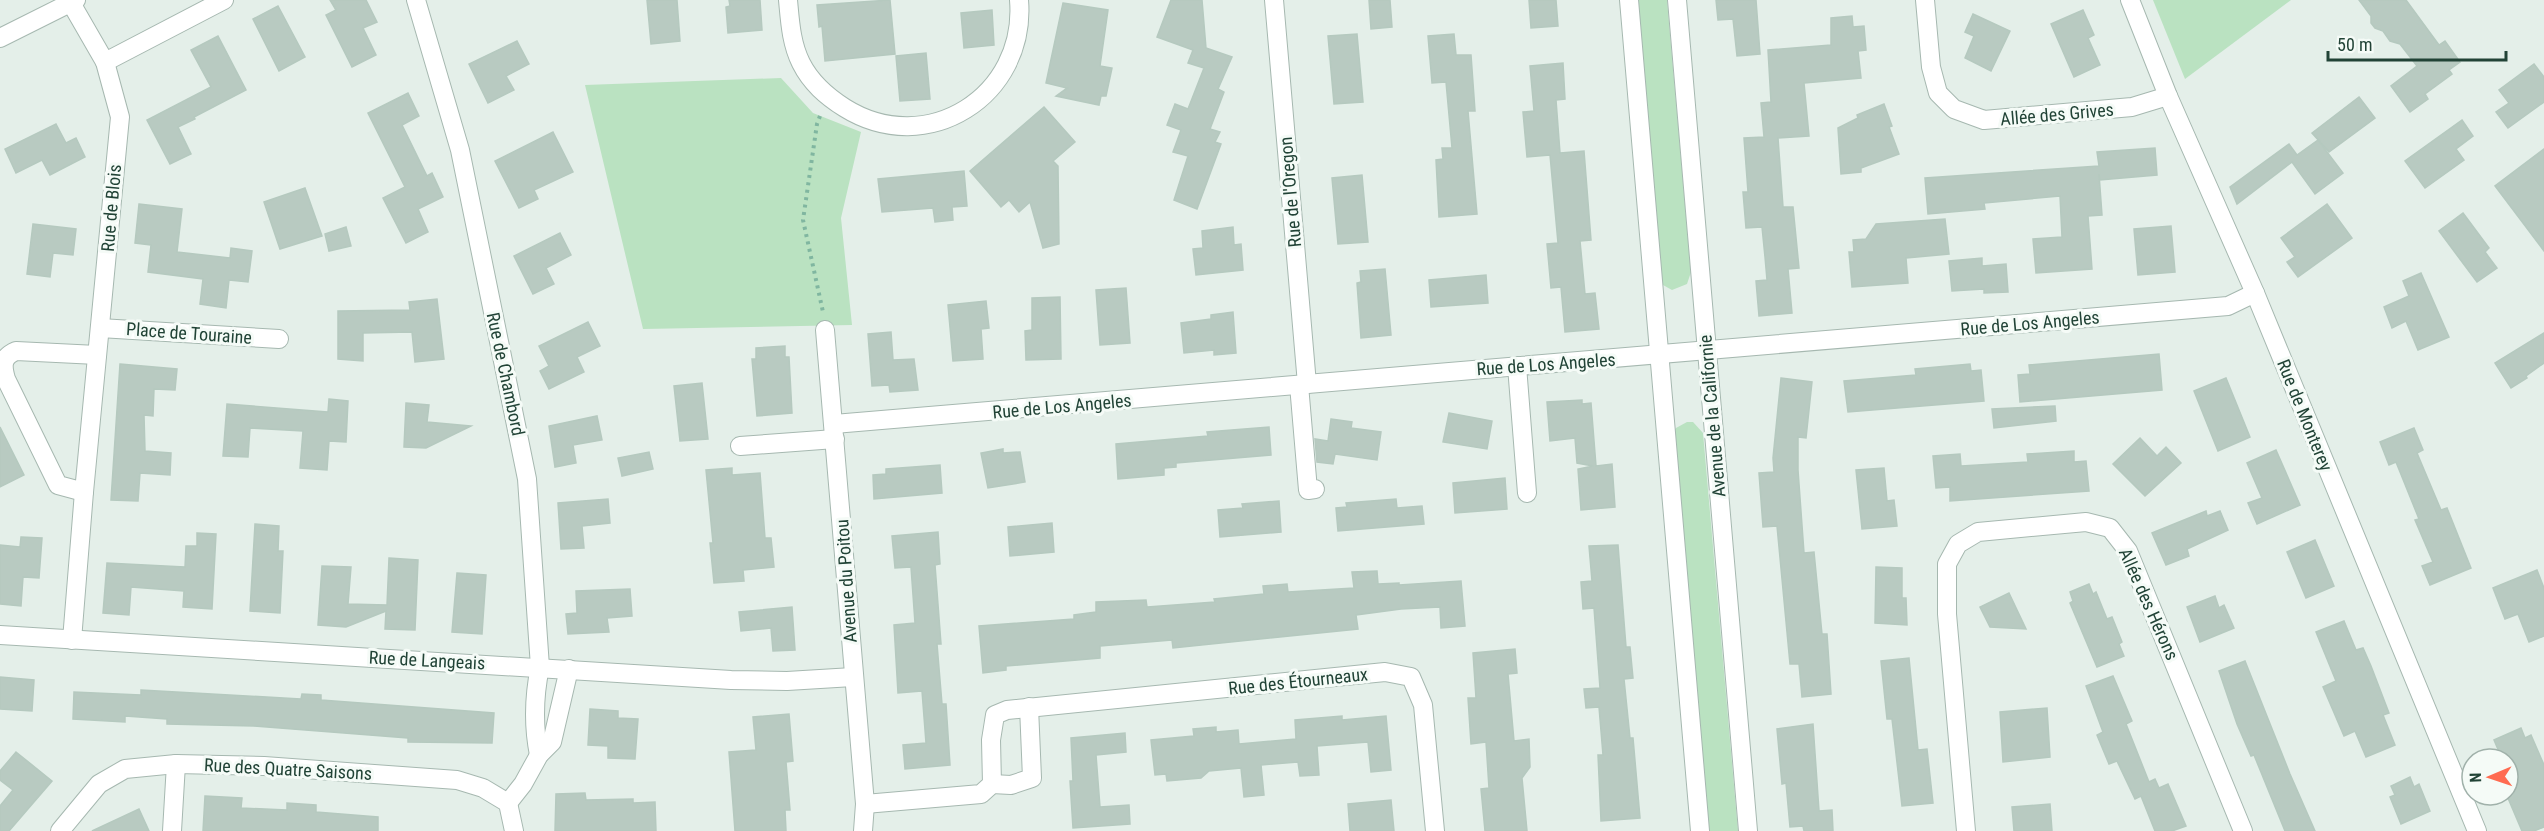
<svg xmlns="http://www.w3.org/2000/svg" width="2544" height="831" font-family="'Roboto Condensed',sans-serif">
	<style>
		.green { fill: #bae2c1 }
		.building { fill: #b8cac1; stroke: #b5c9bf; stroke-width: 1.5 }
		.lines { fill: none; stroke-linecap: round; stroke-linejoin: round }
		.minor-casing { stroke: #a6b8b0; stroke-width: 20 }
		.path { stroke: #80b6a0; stroke-width: 4; stroke-dasharray: 3 4.5; stroke-linecap: butt }
		.minor { stroke: #fff; stroke-width: 18 }
		.labels { text-anchor: middle; dominant-baseline: central; stroke-width: 6; stroke-linejoin: round; paint-order: stroke }
		.street-label { font-size: 18px; fill: #214336; stroke: #f5fbf7 }
	</style>
	<rect width="100%" height="100%" fill="#e4efe9"/>
	<g class="green">
		<path d="M1636,0H1667L1691,272L1687,284L1672,290L1663,285L1659,279Z"/>
		<path d="M2153,0H2291L2185,79Z"/>
		<path d="M781,78L813,113L861,132L841,218L852,325L643,329L585,85Z"/>
		<path d="M1687,422H1693L1703,433L1738,831H1707L1671,436L1676,428Z"/>
	</g>
	<g class="building">
		<path d="M330,0H366L377,22L363,28L376,55L352,67L326,15L336,10Z"/>
		<path d="M647,0H677L680,41L651,44Z"/>
		<path d="M729,0H760L762,30L728,33L726,7L730,6Z"/>
		<path d="M890,0L895,54L825,61L822,26L819,27L817,5Z"/>
		<path d="M1171,0H1202L1206,48L1232,57L1218,89L1224,92L1210,129L1220,132L1215,142L1221,144L1197,209L1174,200L1188,156L1173,152L1181,130L1167,125L1175,104L1188,109L1204,68L1188,63L1193,50L1157,37Z"/>
		<path d="M1369,0H1390L1392,27L1371,29Z"/>
		<path d="M1529,0H1556L1558,26L1531,28Z"/>
		<path d="M1716,0H1756L1760,54L1737,56L1733,19L1718,20Z"/>
		<path d="M2359,0H2406L2439,45L2445,41L2460,62L2449,70L2452,74L2425,94L2428,99L2410,112L2391,86L2417,66L2400,44L2390,41L2383,31L2375,28L2371,23V16Z"/>
		<path d="M1063,3L1108,10L1100,66L1112,68L1106,96H1101L1099,105L1056,96L1067,88L1046,83Z"/>
		<path d="M278,6L305,57L279,71L253,19Z"/>
		<path d="M992,10L994,45L964,48L961,13Z"/>
		<path d="M2083,10L2094,35L2088,38L2100,65L2074,77L2051,24Z"/>
		<path d="M1973,14L2010,31L1991,71L1965,58L1974,36L1965,32Z"/>
		<path d="M1852,16L1853,27L1864,26L1866,50L1858,51L1861,78L1804,83L1809,136L1778,138L1783,207H1793L1799,268L1788,269L1792,313L1759,316L1756,281L1767,280L1765,257L1762,227L1746,228L1743,192H1748L1744,138L1764,137L1761,103L1771,102L1768,50L1831,45V18Z"/>
		<path d="M1357,34L1363,102L1334,104L1328,36Z"/>
		<path d="M1454,34L1456,55H1471L1475,111H1468L1477,214L1439,217L1436,160L1443,159L1442,148H1452L1446,82L1432,83L1428,36Z"/>
		<path d="M218,36L246,90L194,117L195,119L178,127L191,154L170,164L147,120L211,87L191,50Z"/>
		<path d="M517,41L529,64L506,76L514,90L488,103L469,64Z"/>
		<path d="M926,53L930,99L900,101L896,56Z"/>
		<path d="M1563,63L1565,99L1556,100L1560,153L1584,151L1591,240L1580,241L1585,294L1595,293L1599,329L1565,332L1561,287L1551,288L1547,244L1558,243L1550,155L1527,157L1523,112L1534,111L1530,66Z"/>
		<path d="M2534,64L2544,77V102L2508,128L2496,112L2509,103L2499,90Z"/>
		<path d="M408,93L419,116L402,125L427,176L432,173L443,197L418,209L428,232L406,243L383,198L405,187L368,113Z"/>
		<path d="M2359,97L2375,118L2329,152L2312,133Z"/>
		<path d="M1884,104L1892,126L1889,127L1899,154L1861,168V172L1841,174L1838,128L1858,118L1857,115Z"/>
		<path d="M1044,107L1075,142L1053,161L1058,166L1059,244L1043,248L1030,202L1019,212L1009,200L1001,207L970,171Z"/>
		<path d="M2462,120L2473,136L2456,149L2464,160L2425,188L2405,161Z"/>
		<path d="M56,124L66,143L76,138L85,157L50,175L42,160L16,173L5,149Z"/>
		<path d="M553,132L573,172L534,190L538,199L519,208L495,161Z"/>
		<path d="M2318,140L2343,173L2315,194L2292,162L2237,204L2230,187L2289,144L2297,155Z"/>
		<path d="M2155,148L2157,175L2100,180L2099,174L2102,215L2088,216L2092,269L2036,273L2033,239L2062,237L2060,196L1984,203L1985,209L1928,214L1925,178L2099,166L2097,152Z"/>
		<path d="M2544,149V251L2495,186Z"/>
		<path d="M964,171L967,206L952,207L953,220L935,222L933,208L882,212L878,179Z"/>
		<path d="M1362,175L1368,242L1338,244L1332,178Z"/>
		<path d="M305,188L322,236L280,249L264,202Z"/>
		<path d="M139,204L182,209L177,252L230,258L231,248L252,251L248,282L229,280L226,308L200,304L203,279L148,272L151,245L135,243Z"/>
		<path d="M2327,204L2352,238L2298,277L2287,262L2295,257L2281,238Z"/>
		<path d="M2463,213L2489,248L2485,252L2497,268L2477,282L2439,231Z"/>
		<path d="M1945,219L1949,254L1906,258L1908,283L1852,287L1849,252H1854L1853,240L1866,239L1876,224Z"/>
		<path d="M33,224L76,229L73,255L53,253L50,277L27,274Z"/>
		<path d="M2171,226L2175,272L2138,275L2134,229Z"/>
		<path d="M346,227L351,246L329,251L325,234Z"/>
		<path d="M1233,227L1234,245L1241,244L1243,270L1196,275L1193,249L1203,248L1202,231Z"/>
		<path d="M560,233L571,255L546,268L554,284L533,294L514,256Z"/>
		<path d="M1982,258V266L2006,264L2008,292L1984,293V289L1952,291L1949,261Z"/>
		<path d="M1385,269L1391,335L1361,338L1357,283L1361,282L1360,271Z"/>
		<path d="M2421,273L2449,337L2418,350L2406,321L2392,328L2384,307L2409,296L2403,281Z"/>
		<path d="M1486,275L1488,303L1431,307L1429,280Z"/>
		<path d="M1126,288L1130,343L1100,345L1096,290Z"/>
		<path d="M1060,297L1061,359L1026,360L1025,331L1032,330V298Z"/>
		<path d="M437,299L444,359L415,362L412,332L363,333V361L338,359V311L410,310L409,302Z"/>
		<path d="M986,301L989,328L981,329L983,359L953,361L948,305Z"/>
		<path d="M1233,312L1236,353L1214,355V350L1184,353L1181,323L1211,319V315Z"/>
		<path d="M588,322L600,346L577,357L584,372L549,389L540,371L549,366L539,346Z"/>
		<path d="M891,332L893,360L914,359L918,390L890,392L889,385L872,386L868,334Z"/>
		<path d="M2544,333V363L2526,376L2527,378L2511,388L2495,363Z"/>
		<path d="M785,346V357H789L792,413L757,416L752,359H756V348Z"/>
		<path d="M2159,354L2162,390L2020,402L2018,375L2030,374L2029,365Z"/>
		<path d="M120,364L177,369L175,390L154,389L153,416L144,415L145,451L171,453L170,475L140,473L138,501L111,500Z"/>
		<path d="M1970,364L1971,371L1981,370L1984,401L1848,412L1844,381L1916,375L1915,369Z"/>
		<path d="M1781,378L1812,382L1806,438L1798,437V470L1804,553L1814,552L1822,634H1827L1831,694L1802,697L1799,664H1790L1777,526L1763,527L1759,473L1774,472L1773,458Z"/>
		<path d="M2226,378L2250,437L2218,451L2194,391Z"/>
		<path d="M702,383L708,439L680,441L674,386Z"/>
		<path d="M329,399L348,401L346,442L329,441L327,470L300,468L303,431L250,428L248,457L223,456L227,404L328,412Z"/>
		<path d="M1582,400V404L1591,403L1596,466L1612,464L1615,507L1581,510L1578,469L1593,466L1577,463L1575,438L1550,441L1547,402Z"/>
		<path d="M406,403L429,405L427,422L471,426L426,448L404,447Z"/>
		<path d="M2055,406L2056,421L1994,428L1992,409Z"/>
		<path d="M1449,413L1492,421L1487,449L1443,442Z"/>
		<path d="M597,416L602,440L573,445L576,463L555,467L549,426Z"/>
		<path d="M1331,419L1352,422L1351,428L1381,432L1377,460L1335,454L1333,464L1317,462L1315,439L1328,441Z"/>
		<path d="M0,427L24,475L0,487Z"/>
		<path d="M1269,427L1271,455L1176,463V467L1164,468V475L1118,479L1116,444L1208,436L1207,432Z"/>
		<path d="M2414,428L2423,450L2417,453L2441,510L2447,508L2471,568L2430,585L2422,566L2433,562L2415,520L2419,519L2396,462L2389,465L2380,442Z"/>
		<path d="M2140,438L2157,456L2166,447L2181,463L2145,496L2113,464Z"/>
		<path d="M1003,449V453L1020,452L1025,482L988,488L981,453Z"/>
		<path d="M2276,450L2300,505L2257,524L2248,503L2262,498L2247,463Z"/>
		<path d="M2074,451V462L2086,461L2089,491L1950,501V487L1936,488L1933,456L1960,454L1961,466L2028,462L2027,454Z"/>
		<path d="M649,452L653,469L622,476L618,458Z"/>
		<path d="M940,465L942,493L874,499L873,475L886,474V469Z"/>
		<path d="M732,468V475L760,473L765,538H771L774,567L743,570L744,581L714,583L710,543H713L706,470Z"/>
		<path d="M1884,468L1887,501L1894,500L1897,526L1862,529L1856,470Z"/>
		<path d="M1505,478L1507,509L1455,513L1453,483Z"/>
		<path d="M608,499L610,523L582,526L584,548L561,549L558,503Z"/>
		<path d="M1396,499L1397,508L1422,506L1424,524L1338,531L1336,508L1347,507L1346,503Z"/>
		<path d="M1279,501L1281,532L1220,537L1218,510L1243,508L1242,504Z"/>
		<path d="M2206,511L2207,516L2220,511L2228,530L2187,549L2189,556L2166,565L2152,533Z"/>
		<path d="M1052,523L1054,552L1010,556L1008,527Z"/>
		<path d="M255,524L279,526L278,551H283L280,613L250,611Z"/>
		<path d="M938,532L940,564L935,565L941,644H937L942,704H946L950,765L905,769L903,745L926,743L922,691L898,693L894,625L915,623L911,567L895,568L892,536Z"/>
		<path d="M197,533L216,534L212,609L183,607L184,591L131,587L129,615L103,613L107,563L185,567L186,546H197Z"/>
		<path d="M21,537L42,538L39,578L23,577L21,606L0,604V545L20,547Z"/>
		<path d="M2315,540L2334,586L2306,598L2287,552Z"/>
		<path d="M1618,545L1626,647H1630L1633,678L1624,679L1630,738H1633L1640,818L1601,821L1598,755H1603L1599,707L1586,708L1584,689L1600,688L1594,608L1583,609L1581,582L1592,581L1589,546Z"/>
		<path d="M389,558L418,560L415,630L385,629L386,611L346,627L318,625L322,566L351,567L348,604L387,605Z"/>
		<path d="M1876,567L1902,568V598H1906L1907,625L1875,623Z"/>
		<path d="M2537,570L2544,588V636L2529,642L2518,614L2505,619L2493,588Z"/>
		<path d="M1377,571L1378,584L1399,583V585L1461,581L1465,626L1441,628L1440,607L1401,609L1356,615L1358,629L1173,648L1172,640L1100,646V658L1006,666V670L983,673L979,626L1074,619V615L1096,612V602L1146,600L1147,607L1215,602L1214,599L1264,594L1263,586L1287,584L1288,592L1354,588L1352,572Z"/>
		<path d="M457,573L486,575L482,634L452,632Z"/>
		<path d="M2089,584L2093,594L2096,592L2107,619L2112,617L2122,642L2119,644L2124,656L2097,667L2070,603L2073,601L2070,592Z"/>
		<path d="M630,589L632,616L607,618L609,632L568,634L566,614L577,613L576,591Z"/>
		<path d="M2009,593L2026,629L1990,627L1980,607Z"/>
		<path d="M2215,596L2219,608L2224,605L2234,628L2200,642L2187,607Z"/>
		<path d="M792,607L795,650L773,651L771,628L741,631L739,612Z"/>
		<path d="M2344,621L2356,650L2363,648L2371,666L2389,713L2383,715L2395,745L2366,757L2355,731L2344,736L2323,687L2336,681L2316,632Z"/>
		<path d="M1515,649L1517,673L1508,674L1514,741L1529,739L1530,767L1522,778L1527,831H1485L1481,789L1489,788L1486,742L1471,744L1468,698H1476L1473,653Z"/>
		<path d="M1909,658L1918,750L1927,749L1933,803L1902,806L1892,719H1887L1881,661Z"/>
		<path d="M2245,661L2290,774L2315,831H2285L2254,755L2251,756L2237,724L2219,671Z"/>
		<path d="M2113,676L2132,721L2126,724L2149,782L2155,779L2159,788L2168,784L2186,826L2172,831H2155L2141,796L2135,799L2117,761L2109,764L2097,735L2103,732L2086,686Z"/>
		<path d="M0,677L34,680L32,711L0,709Z"/>
		<path d="M141,690L301,699L302,694L321,695V700L494,713L492,743L408,742V738L254,726L167,724V719L125,716V722L73,719L74,692L141,695Z"/>
		<path d="M2047,708L2050,757L2003,762L2000,712Z"/>
		<path d="M590,709L618,711V718L638,719L635,759L608,758V746L588,745Z"/>
		<path d="M789,714L793,761L786,762L790,810H785L786,831H735L729,752L756,750L753,717Z"/>
		<path d="M1342,716V720L1386,716L1391,770L1371,772L1368,742L1317,746L1319,775L1300,776L1298,762L1261,765L1264,795L1244,797L1241,768L1209,771L1201,778L1167,781L1166,774L1155,775L1151,740L1194,736L1193,729L1216,727V732L1238,730L1239,744L1296,739L1295,720Z"/>
		<path d="M1813,724L1819,811L1832,810L1833,831H1804L1803,826L1790,827L1786,783L1782,784L1777,729Z"/>
		<path d="M2521,728L2525,738L2531,735L2544,765V827L2534,831H2522L2508,798V759H2502L2494,740Z"/>
		<path d="M1125,733L1126,752L1096,755L1100,807L1129,805L1130,824L1073,828L1070,781H1073L1071,738Z"/>
		<path d="M16,752L52,781L9,831H0V806L13,790L0,780V771Z"/>
		<path d="M2410,777L2414,787L2419,784L2430,811L2401,824L2390,797L2395,795L2391,786Z"/>
		<path d="M585,793L586,800L633,799V803L655,802L656,831H555L556,794Z"/>
		<path d="M205,796L242,798L241,808L287,810V803L316,805V812L378,817V831H203Z"/>
		<path d="M1391,800L1394,831H1350L1348,804Z"/>
		<path d="M2050,804L2052,831H2014L2012,807Z"/>
		<path d="M139,809L149,831H92Z"/>
	</g>
	<g class="lines">
		<g class="minor-casing">
			<g id="minor">
				<path d="M416,0L460,150L527,479L540,667C534,696 533,725 539,755"/>
				<path d="M788,0C790,21 791,43 801,63C811,83 826,96 845,108C927,159 1027,96 1019,0"/>
				<path d="M1274,0L1307,384"/>
				<path d="M1629,0L1700,831"/>
				<path d="M1677,0L1748,831"/>
				<path d="M1925,0L1931,67L1938,93L1954,109L1984,120L2132,107L2168,96"/>
				<path d="M2130,0L2168,96L2255,293L2477,831"/>
				<path d="M71,3L105,62L224,0"/>
				<path d="M0,38L76,0"/>
				<path d="M100,328L279,339"/>
				<path d="M825,330L865,804L863,831"/>
				<path d="M1517,366L1527,493"/>
				<path d="M1299,385L1308,490L1315,489"/>
				<path d="M834,424L2228,306L2255,293"/>
				<path d="M740,446L835,439"/>
				<path d="M84,492L58,485L6,379C2,365 2,357 16,351L97,355"/>
				<path d="M0,635L731,680L787,681L853,677"/>
				<path d="M72,640L84,492L120,117L105,62"/>
				<path d="M992,784L1011,785L1032,778L1029,707"/>
				<path d="M508,803L523,784L539,755L552,742L569,669"/>
				<path d="M865,804L981,794L992,784L991,740L995,715L1007,710L1385,672L1411,677L1423,705L1435,831"/>
				<path d="M60,831L99,784L125,769L176,764L264,766L457,780L483,788L508,803L514,831"/>
				<path d="M172,831L176,764"/>
				<path d="M1966,831L1947,614V564L1958,544L1978,532L2086,522L2110,528L2128,551L2243,831"/>
			</g>
		</g>
		<path class="path" d="M820,116L817,124L803,220L823,312"/>
		<use href="#minor" class="minor"/>
	</g>
	<g class="labels">
		<g class="street-label">
			<text transform="translate(2057 114) rotate(-5)">Allée des Grives</text>
			<text transform="translate(1290 192) rotate(-95)">Rue de l'Oregon</text>
			<text transform="translate(111 208) rotate(-85)">Rue de Blois</text>
			<text transform="translate(2030 323) rotate(-5)">Rue de Los Angeles</text>
			<text transform="translate(189 333) rotate(4)">Place de Touraine</text>
			<text transform="translate(1546 364) rotate(-4)">Rue de Los Angeles</text>
			<text transform="translate(506 374) rotate(78)">Rue de Chambord</text>
			<text transform="translate(1062 406) rotate(-5)">Rue de Los Angeles</text>
			<text transform="translate(2305 415) rotate(68)">Rue de Monterey</text>
			<text transform="translate(1712 416) rotate(-95)">Avenue de la Californie</text>
			<text transform="translate(846 581) rotate(-94)">Avenue du Poitou</text>
			<text transform="translate(2149 604) rotate(66)">Allée des Hérons</text>
			<text transform="translate(427 660) rotate(3)">Rue de Langeais</text>
			<text transform="translate(1298 681) rotate(-6)">Rue des Étourneaux</text>
			<text transform="translate(288 769) rotate(3)">Rue des Quatre Saisons</text>
		</g>
	</g>
	<g transform="translate(2490 777) rotate(268)"><circle r="28" fill="#f5fbf7" stroke="#a0b1aa" stroke-width="1.5"/>
	<path d="M0-4.5L10 22L0 15L-10 22Z" fill="#ff6b51"/>
	<text y="-9" font-size="16" font-weight="bold" text-anchor="middle" fill="#214336">N</text>
	</g>
	<path d="M2328 51v9h178v-9" fill="none" stroke="#214336" stroke-width="3"/>
	<text x="2337" y="51" font-size="18" fill="#214336" stroke="#f5fbf7" stroke-width="4.5" paint-order="stroke">50 m</text>
</svg>
